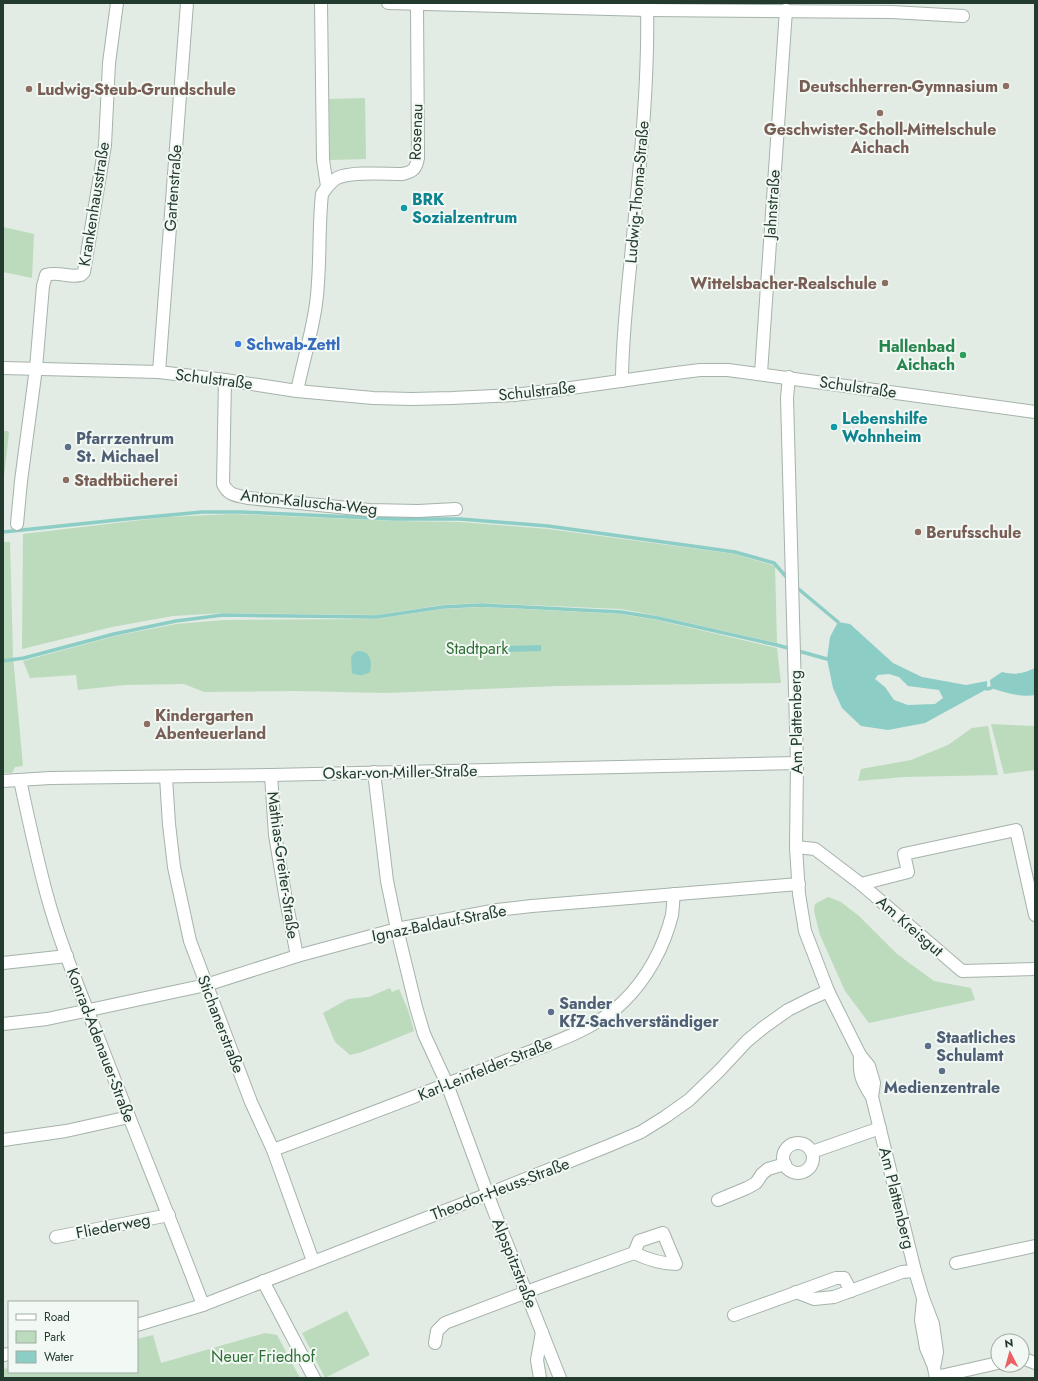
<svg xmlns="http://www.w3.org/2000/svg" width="1038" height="1381" font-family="Jost,sans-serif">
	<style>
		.green { fill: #bcdbbc }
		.water { fill: #8ccdc6; fill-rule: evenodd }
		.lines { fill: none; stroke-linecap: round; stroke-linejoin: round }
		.stream { stroke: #8ccdc6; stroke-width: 3.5 }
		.minor-casing { stroke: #a5b3aa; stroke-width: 14 }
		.minor { stroke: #fff; stroke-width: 12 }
		.education-dot { fill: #8d6e63; stroke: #f2f8f3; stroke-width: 1.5 }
		.culture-dot { fill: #0f9aa8; stroke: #f2f8f3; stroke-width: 1.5 }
		.shop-dot { fill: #3f7fe0; stroke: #f2f8f3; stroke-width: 1.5 }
		.leisure-dot { fill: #2e9e5b; stroke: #f2f8f3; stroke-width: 1.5 }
		.service-dot { fill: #5c6f8a; stroke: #f2f8f3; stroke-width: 1.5 }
		.labels { text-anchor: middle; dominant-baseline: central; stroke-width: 4; stroke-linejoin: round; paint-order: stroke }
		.education-label { font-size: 16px; font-weight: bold; fill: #785e54; stroke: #f2f8f3; text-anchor: start }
		.street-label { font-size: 16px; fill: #233b2e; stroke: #f2f8f3 }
		.culture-label { font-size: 16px; font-weight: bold; fill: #0d838f; stroke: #f2f8f3; text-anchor: start }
		.shop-label { font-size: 16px; font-weight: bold; fill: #366cbe; stroke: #f2f8f3; text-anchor: start }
		.leisure-label { font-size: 16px; font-weight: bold; fill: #27864d; stroke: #f2f8f3; text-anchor: end }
		.service-label { font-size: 16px; font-weight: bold; fill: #4e5e75; stroke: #f2f8f3; text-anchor: start }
		.park-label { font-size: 16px; fill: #2f6f37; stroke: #f2f8f3 }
	</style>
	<rect width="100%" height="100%" fill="#e2ebe4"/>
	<g class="green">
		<path d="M365,98L366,159L330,160L329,99Z"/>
		<path d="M3,227L34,234L32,278L3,272Z"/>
		<path d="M3,431H8L9,433L3,485Z"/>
		<path d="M234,514L395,521L460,522L548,529L735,554L775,566L777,643L658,616L621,609L481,603L442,605L376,615L224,613L173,616L112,627L22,649L23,534L167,517Z"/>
		<path d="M3,542H10L13,657L23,766L15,767L12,773H3Z"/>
		<path d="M482,607L621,614L657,620L777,648L781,683L558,686L385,693L296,691L204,692L184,684L124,685L78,690L76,675L30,678L23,661L115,636L176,624L223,620L376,619L443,609Z"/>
		<path d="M991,724L1035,726V770L1004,774Z"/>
		<path d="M988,726L998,775L904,777L858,781L861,769L911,760L948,745L972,728Z"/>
		<path d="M828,897L841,902L859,916L897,954L934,981L971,988L975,1000L869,1023L845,991L820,935L814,911L815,904Z"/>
		<path d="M390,988L392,992L399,989L408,1010L414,1031L362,1052L350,1055L335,1042L323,1013L348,999L369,997Z"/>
		<path d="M347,1311L370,1355L325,1378L302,1333Z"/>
		<path d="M265,1333L277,1335L300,1378H3V1369L9,1368V1372H137V1339L153,1335L161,1363Z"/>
	</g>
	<g class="water">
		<path d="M838,622L850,624L893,663L922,677L966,685L987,681V689L925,723L888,730L861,726L842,708L833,688L827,659L830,637ZM889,674L899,677L908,686L939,690L943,698L935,704L908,705L894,700L885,687L875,679L878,675Z"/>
		<path d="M541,645V651L507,652V646Z"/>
		<path d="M358,651C371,651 372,662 370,672C363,676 359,676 352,673L351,657L354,653Z"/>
		<path d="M1035,668V695C1021,698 1004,692 991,688L990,680L1002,672C1015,675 1023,674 1035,668Z"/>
	</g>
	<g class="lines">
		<g class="stream">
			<path d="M3,532L127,519L202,512H242L394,519H460L548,526L735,552L774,563L789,580"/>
			<path d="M795,586L838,622"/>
			<path d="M3,661L24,658L114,634L176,621L223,615L376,617L443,607L481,605L621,612L658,618L777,645L827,659"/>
			<path d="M987,689L991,688"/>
		</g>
		<g class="minor-casing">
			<g id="minor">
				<path d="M321,3L323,160L327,186"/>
				<path d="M388,3L647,10L892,12L963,16"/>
				<path d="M3,368L159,372L225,380L297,391L373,398L412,399L452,398L514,395L564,389L676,373L700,370H728L1035,412"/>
				<path d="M159,372L187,3"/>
				<path d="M761,373L786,10"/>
				<path d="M789,377L787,398L795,691L797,763L796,847L799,894L805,931L828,991L860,1055L869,1066L874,1083L872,1097"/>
				<path d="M225,380L223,484C229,496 236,495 248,498L369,510L418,511L456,509"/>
				<path d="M622,381C622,340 627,298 631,257C639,174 649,87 647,3"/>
				<path d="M297,391C303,362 312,333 316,304C321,267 318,230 322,194C326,188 330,182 337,178C352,171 385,174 402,174C413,172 416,169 418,158L417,4"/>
				<path d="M17,524L21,481L36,368L43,286L46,275C58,271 69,278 81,275L84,272L105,145L109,63L117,3"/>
				<path d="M374,772L387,881L397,929L416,1007L424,1034L447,1084L492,1206L560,1378"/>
				<path d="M271,775L275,835L286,900L297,956"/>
				<path d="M166,777L169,824L174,867L190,941L251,1102L273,1150L313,1261"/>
				<path d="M20,780C28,817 36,855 46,892C59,941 79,989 98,1037C132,1126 169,1215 203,1305"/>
				<path d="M3,781L50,778L271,775L797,763"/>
				<path d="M796,847L815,849L861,884L962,971L1035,969"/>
				<path d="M861,884L908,872L904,854L1016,830L1035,915"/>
				<path d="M3,963L67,956"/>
				<path d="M3,1024L47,1019L206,985L297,956L397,929L497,910L532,906L799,884"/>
				<path d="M860,1055C859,1075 861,1080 872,1097L915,1271L923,1298L933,1324L937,1352L934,1368L936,1378"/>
				<path d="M3,1140L66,1131L129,1117"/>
				<circle cx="798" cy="1158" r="15"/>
				<path d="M273,1150C351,1121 430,1091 508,1060C546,1045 594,1031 623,1002C647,979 664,947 672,915C673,909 673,901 674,894"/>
				<path d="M812,1152L880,1128"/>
				<path d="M718,1200L747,1188L756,1183L762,1174L768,1169L785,1164"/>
				<path d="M56,1237L169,1215"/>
				<path d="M956,1263L1035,1246"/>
				<path d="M263,1281L314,1378"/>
				<path d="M796,1292L814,1299L834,1297L902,1272L915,1271"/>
				<path d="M923,1300L921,1320L926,1348L934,1367"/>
				<path d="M734,1315L836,1278H844L851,1291"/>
				<path d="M137,1325L203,1305L488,1194L608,1146L641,1132L665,1117L689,1100L719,1071L747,1041L764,1027L788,1010L810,999L828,991"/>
				<path d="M435,1343L437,1331L445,1323L537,1288L634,1253C647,1259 661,1264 676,1264L663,1233L639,1241L634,1253"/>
				<path d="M3,1355L9,1354"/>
				<path d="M1022,1358L1035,1363"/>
				<path d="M936,1377L998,1363"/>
				<path d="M540,1378L537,1360L542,1332"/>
			</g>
		</g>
		<use href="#minor" class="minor"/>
	</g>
	<g class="education-dot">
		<circle cx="1006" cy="86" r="4"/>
		<circle cx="29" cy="89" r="4"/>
		<circle cx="880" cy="113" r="4"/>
		<circle cx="885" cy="283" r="4"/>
		<circle cx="66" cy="480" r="4"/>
		<circle cx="918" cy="532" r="4"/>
		<circle cx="147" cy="724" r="4"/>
	</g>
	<g class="culture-dot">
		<circle cx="404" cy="208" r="4"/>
		<circle cx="834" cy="427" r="4"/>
	</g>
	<circle class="shop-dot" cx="238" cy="344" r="4"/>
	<circle class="leisure-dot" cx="963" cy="355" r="4"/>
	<g class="service-dot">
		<circle cx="68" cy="447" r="4"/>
		<circle cx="551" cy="1012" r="4"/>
		<circle cx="928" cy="1046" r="4"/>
		<circle cx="942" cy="1071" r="4"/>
	</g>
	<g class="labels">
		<g class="education-label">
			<text x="998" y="86" text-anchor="end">Deutschherren-Gymnasium</text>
			<text x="37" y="89">Ludwig-Steub-Grundschule</text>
			<text x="880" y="129" text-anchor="middle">Geschwister-Scholl-Mittelschule<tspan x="880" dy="18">Aichach</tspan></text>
			<text x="877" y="283" text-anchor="end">Wittelsbacher-Realschule</text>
			<text x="74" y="480">Stadtbücherei</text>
			<text x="926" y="532">Berufsschule</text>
			<text x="155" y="715">Kindergarten<tspan x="155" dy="18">Abenteuerland</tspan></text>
		</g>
		<g class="street-label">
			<text transform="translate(416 132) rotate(-88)">Rosenau</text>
			<text transform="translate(173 188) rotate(-86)">Gartenstraße</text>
			<text transform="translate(637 192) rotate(-85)">Ludwig-Thoma-Straße</text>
			<text transform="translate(94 204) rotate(-81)">Krankenhausstraße</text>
			<text transform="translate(772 204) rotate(-86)">Jahnstraße</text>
			<text transform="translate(214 379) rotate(7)">Schulstraße</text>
			<text transform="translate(858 387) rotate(8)">Schulstraße</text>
			<text transform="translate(537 391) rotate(-6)">Schulstraße</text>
			<text transform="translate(309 502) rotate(6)">Anton-Kaluscha-Weg</text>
			<text transform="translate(796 722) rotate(-91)">Am Plattenberg</text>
			<text transform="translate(400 772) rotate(-1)">Oskar-von-Miller-Straße</text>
			<text transform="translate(283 865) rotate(82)">Mathias-Greiter-Straße</text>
			<text transform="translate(439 923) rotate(-11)">Ignaz-Baldauf-Straße</text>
			<text transform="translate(910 926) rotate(41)">Am Kreisgut</text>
			<text transform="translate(221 1024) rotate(69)">Stichanerstraße</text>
			<text transform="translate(101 1045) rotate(69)">Konrad-Adenauer-Straße</text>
			<text transform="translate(485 1069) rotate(-22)">Karl-Leinfelder-Straße</text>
			<text transform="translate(500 1189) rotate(-21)">Theodor-Heuss-Straße</text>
			<text transform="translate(897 1198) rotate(76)">Am Plattenberg</text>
			<text transform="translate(113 1226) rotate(-11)">Fliederweg</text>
			<text transform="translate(515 1263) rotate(68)">Alpspitzstraße</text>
		</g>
		<g class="culture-label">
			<text x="412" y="199">BRK<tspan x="412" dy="18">Sozialzentrum</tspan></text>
			<text x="842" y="418">Lebenshilfe<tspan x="842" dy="18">Wohnheim</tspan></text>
		</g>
		<g class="shop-label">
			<text x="246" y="344">Schwab-Zettl</text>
		</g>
		<g class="leisure-label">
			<text x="955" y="346">Hallenbad<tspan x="955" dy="18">Aichach</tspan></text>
		</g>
		<g class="service-label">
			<text x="76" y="438">Pfarrzentrum<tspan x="76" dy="18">St. Michael</tspan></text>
			<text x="559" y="1003">Sander<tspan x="559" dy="18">KfZ-Sachverständiger</tspan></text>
			<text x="936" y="1037">Staatliches<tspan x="936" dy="18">Schulamt</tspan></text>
			<text x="942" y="1087" text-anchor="middle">Medienzentrale</text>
		</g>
		<g class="park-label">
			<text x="477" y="648">Stadtpark</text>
			<text x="263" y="1356">Neuer Friedhof</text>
		</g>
	</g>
	<rect width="1038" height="1381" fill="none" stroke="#233b2e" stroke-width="8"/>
	<rect x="8" y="1301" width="130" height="72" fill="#f2f8f3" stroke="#9faca4"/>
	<rect x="16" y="1314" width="20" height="6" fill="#ffffff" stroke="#9faca4"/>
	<text x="44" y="1321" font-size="12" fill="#233b2e">Road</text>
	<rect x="16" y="1331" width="20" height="12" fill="#bcdbbc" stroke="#9faca4"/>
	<text x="44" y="1341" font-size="12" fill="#233b2e">Park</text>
	<rect x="16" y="1351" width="20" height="12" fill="#8ccdc6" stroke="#9faca4"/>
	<text x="44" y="1361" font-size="12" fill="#233b2e">Water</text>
	<g transform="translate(1010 1353) rotate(354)"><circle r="19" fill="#f2f8f3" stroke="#9faca4"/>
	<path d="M0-3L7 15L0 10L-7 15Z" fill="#ea6164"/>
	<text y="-6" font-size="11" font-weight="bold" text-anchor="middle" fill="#233b2e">N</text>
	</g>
</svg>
